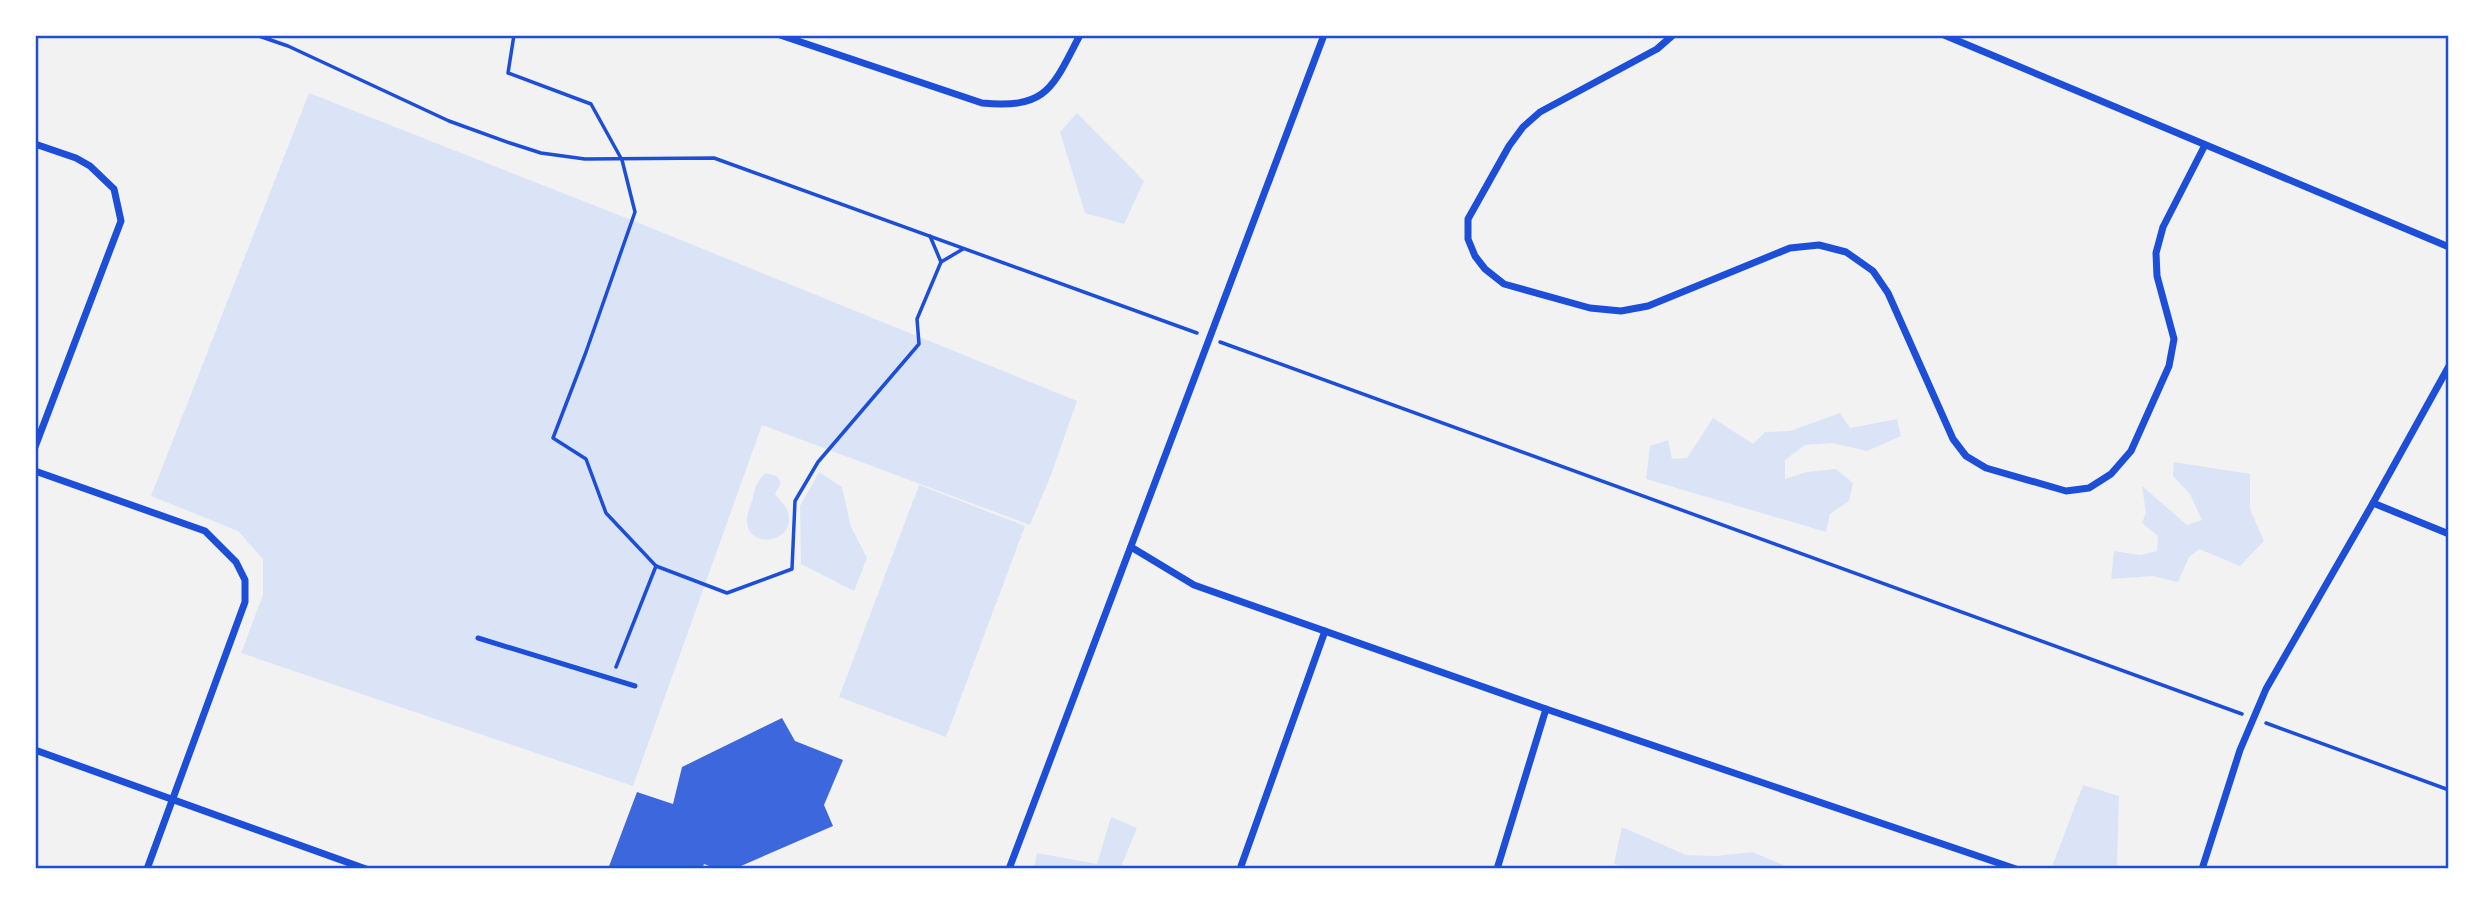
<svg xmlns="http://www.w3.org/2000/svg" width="2484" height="904" font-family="Ubuntu,sans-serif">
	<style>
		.green { fill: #dbe4f7 }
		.building { fill: #3d67dc }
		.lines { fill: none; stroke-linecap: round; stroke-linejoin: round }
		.path { stroke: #1d4ed8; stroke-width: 3.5 }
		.service { stroke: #1d4ed8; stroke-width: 5 }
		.minor { stroke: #1d4ed8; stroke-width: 7 }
		.neatline { fill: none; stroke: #1d4ed8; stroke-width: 2.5 }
	</style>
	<rect width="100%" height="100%" fill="#f2f2f2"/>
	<g class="green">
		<path d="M309,93L639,223L1077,401L1051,475L1030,525L762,425L633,786L241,653L263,595V559L238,531L151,496Z"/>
		<path d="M1077,113L1144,181L1124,224L1085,213L1060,132Z"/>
		<path d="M1840,413L1850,428L1897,419L1901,436L1867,451L1832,443L1805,445L1785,460V479L1807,472L1836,469L1853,483L1849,501L1830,514L1826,532L1646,479L1650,446L1668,440L1672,459L1687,458L1713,418L1753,444L1765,432L1790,431Z"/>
		<path d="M2174,462L2250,474V509L2264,541L2240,566L2199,549L2189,557L2178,582L2152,576L2111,579L2114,551L2140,555L2157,551L2158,536L2142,523L2146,513L2142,486L2187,525L2202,520L2190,494L2173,476Z"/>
		<path d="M819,472L842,487L851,527L867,558L854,591L801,564L800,506Z"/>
		<path d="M766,473L777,476L781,483L775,494C780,500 786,506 788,512C797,543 748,550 747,522C746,515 750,507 752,501C755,489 756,480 766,473Z"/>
		<path d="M919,485L1025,526L946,737L839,697Z"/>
		<path d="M2083,785L2119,796L2117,865L2129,869H2051Z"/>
		<path d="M1111,817L1137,828L1120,869H1034L1037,853L1097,864Z"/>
		<path d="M1622,827L1686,855L1716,856L1752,852L1793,869H1629L1614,864Z"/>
	</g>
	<path class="building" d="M782,718L795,741L843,760L824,805L833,826L734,869H717L704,864L702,869H608L637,792L673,804L682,767Z"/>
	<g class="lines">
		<g class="path">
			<path d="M256,35L288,46L449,121L510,143L541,153L585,159L714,158L1197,333"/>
			<path d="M514,35L508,73L591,104L622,160L635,212L586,352L553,438L586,459L606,513L656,566L616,667"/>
			<path d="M941,262L963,249"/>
			<path d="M1220,342L2242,714"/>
			<path d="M656,566L727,593L792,569L795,501L818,462L919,344L917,319L941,262L930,236"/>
			<path d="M2266,723L2449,790"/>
		</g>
		<path class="service" d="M478,638L635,686"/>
		<g class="minor">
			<path d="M780,35L982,103C1048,109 1052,88 1080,35"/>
			<path d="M1673,35L1657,49L1540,112L1523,127L1509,146L1468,219V239L1475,256L1485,269L1504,284L1590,308L1621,311L1648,306L1790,248L1819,245L1846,252L1873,271L1888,293L1953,439L1966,456L1986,468L2066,491L2089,488L2111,474L2131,451L2169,366L2174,339L2157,276L2156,253L2163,227L2205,145"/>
			<path d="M1944,35L2449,247"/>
			<path d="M35,144L76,158L90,166L114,189L121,221L35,447"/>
			<path d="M35,471L205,531L236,562L245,580V602L147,869"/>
			<path d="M2373,503L2449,534"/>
			<path d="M1131,547L1194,585L1546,709L2016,869"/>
			<path d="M35,750L366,869"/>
			<path d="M1009,869L1324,35"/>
			<path d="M1240,869L1325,631"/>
			<path d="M1497,869L1546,709"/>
			<path d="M2202,869L2240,750L2266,689L2373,503L2449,366"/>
		</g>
	</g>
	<rect width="2484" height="904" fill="none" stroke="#ffffff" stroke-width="74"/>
	<rect x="37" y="37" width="2410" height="830" class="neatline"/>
</svg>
